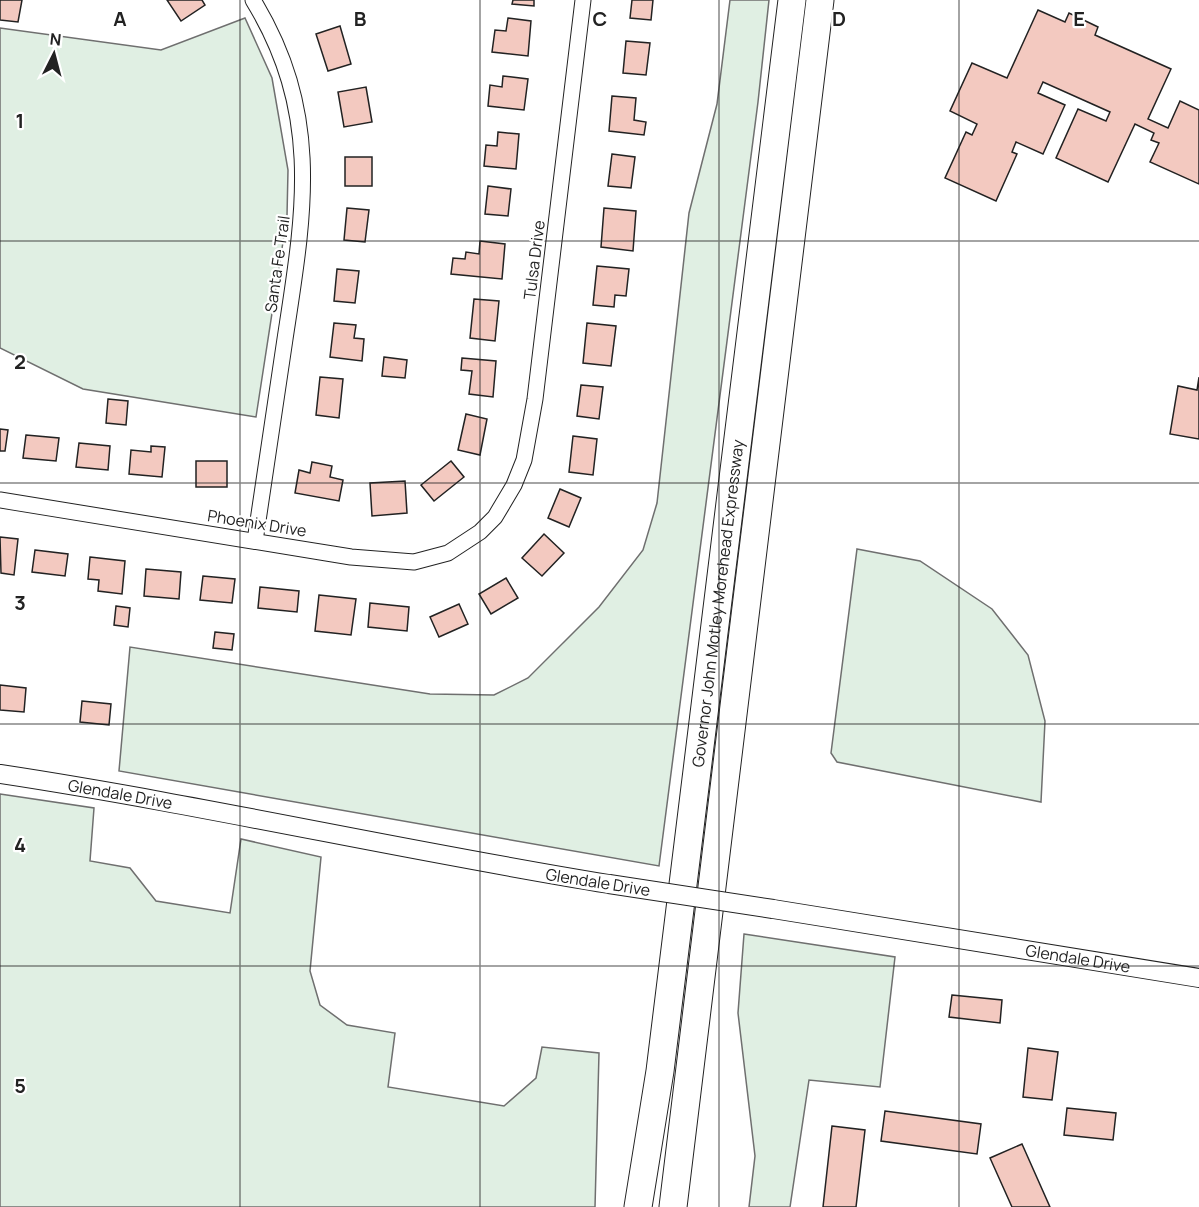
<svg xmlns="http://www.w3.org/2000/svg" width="1199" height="1207" font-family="Manrope,sans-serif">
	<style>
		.green { fill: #e0efe3; stroke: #6f6f6f; stroke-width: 1.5 }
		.building { fill: #f3c9c0; stroke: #222; stroke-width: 1.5 }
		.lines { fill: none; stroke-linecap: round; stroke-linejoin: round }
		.minor-casing { stroke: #222; stroke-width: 17 }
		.tertiary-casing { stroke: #222; stroke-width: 20 }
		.motorway-casing { stroke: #222; stroke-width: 29 }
		.minor { stroke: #fff; stroke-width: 15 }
		.tertiary { stroke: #fff; stroke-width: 18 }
		.motorway { stroke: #fff; stroke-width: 27 }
		.tertiary-bridge-casing { stroke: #222; stroke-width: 20; stroke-linecap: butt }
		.tertiary-bridge { stroke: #fff; stroke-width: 18 }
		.grid { fill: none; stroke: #222; stroke-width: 1.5; stroke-opacity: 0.55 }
		.labels { text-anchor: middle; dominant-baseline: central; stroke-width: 4.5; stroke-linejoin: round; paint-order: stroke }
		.street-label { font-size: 16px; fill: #222; stroke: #fff }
		.grid-label { font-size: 20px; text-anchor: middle; font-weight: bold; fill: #222; stroke: #fff; stroke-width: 4.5; stroke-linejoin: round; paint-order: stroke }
	</style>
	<rect width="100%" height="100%" fill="#fff"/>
	<g class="green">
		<path d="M730,0H769L758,102L659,866L119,771L130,647L430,694L494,695L528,678L599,607L643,550L657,503L689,213L717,104Z"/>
		<path d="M245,18L272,78L288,170L287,216L256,417L83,389L0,348V28L161,50Z"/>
		<path d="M857,549L920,561L992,609L1028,655L1045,721L1041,802L837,762L831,753Z"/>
		<path d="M0,794L94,808L90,861L130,868L156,901L230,913L241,839L321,857L310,971L320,1005L347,1025L395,1033L388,1087L504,1106L536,1078L542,1047L599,1053L595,1207H0Z"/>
		<path d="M744,934L895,957L880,1087L809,1080L790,1207H749L755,1156L738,1013Z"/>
	</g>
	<g class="building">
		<path d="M0,0H22L18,22L0,20Z"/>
		<path d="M167,0H202L205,5L181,21Z"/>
		<path d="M513,0H534V6L512,4Z"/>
		<path d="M632,0H653L651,20L630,18Z"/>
		<path d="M1038,10L1065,22L1069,13L1098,27L1095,35L1171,69L1148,119L1168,128L1180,101L1199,110V184L1150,162L1159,143L1151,140L1154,133L1135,124L1108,182L1056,158L1078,109L1106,121L1110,112L1043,82L1038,93L1065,105L1043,154L1016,142L1012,152L1017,154L996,201L945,178L966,132L972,135L977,124L950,111L972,63L1007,78Z"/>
		<path d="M508,18L531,21L528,56L492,52L495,30L506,31Z"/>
		<path d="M340,26L351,64L328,71L316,34Z"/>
		<path d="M626,41L650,43L646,75L623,73Z"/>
		<path d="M503,76L528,79L524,110L488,106L490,85L502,87Z"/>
		<path d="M366,87L372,122L344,127L338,92Z"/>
		<path d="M612,96L636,98L634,120L646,122L644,135L609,131Z"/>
		<path d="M498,132L519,134L516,169L484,166L486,145L497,146Z"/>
		<path d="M612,154L635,157L631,188L608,186Z"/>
		<rect x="345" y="157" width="27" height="29"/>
		<path d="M488,186L511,189L508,216L485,214Z"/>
		<path d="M347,208L369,210L365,242L344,240Z"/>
		<path d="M604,208L636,211L633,251L601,247Z"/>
		<path d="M480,241L505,244L502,279L451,274L453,258L465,259L466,252L479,254Z"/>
		<path d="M597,266L629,269L626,296L615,295L614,307L593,305Z"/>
		<path d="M337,269L359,271L355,303L334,301Z"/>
		<path d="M474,299L499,301L495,341L470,338Z"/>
		<path d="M334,323L356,325L354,338L364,339L362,361L330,357Z"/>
		<path d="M587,323L616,326L611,366L583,363Z"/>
		<path d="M384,357L407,360L405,378L382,376Z"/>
		<path d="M462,358L496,361L493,397L469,394L472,371L461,370Z"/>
		<path d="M320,377L343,379L339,418L316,415Z"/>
		<path d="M1199,377V439L1170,434L1178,386L1197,390Z"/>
		<path d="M581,385L603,387L599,419L577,416Z"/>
		<path d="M108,399L128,401L126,425L106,423Z"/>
		<path d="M466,414L487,419L480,455L458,450Z"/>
		<path d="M0,429L8,430L5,451H0Z"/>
		<path d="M26,435L59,438L56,461L23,458Z"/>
		<path d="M573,436L597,439L593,475L569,472Z"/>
		<path d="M79,443L110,446L108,470L76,467Z"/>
		<path d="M151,446L165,447L162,477L129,474L131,450L151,452Z"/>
		<rect x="196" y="461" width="31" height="26"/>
		<path d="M451,461L464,477L434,501L421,485Z"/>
		<path d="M312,462L332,466L330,477L343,480L339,501L295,493L299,470L310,473Z"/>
		<path d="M405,481L407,513L372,516L370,483Z"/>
		<path d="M560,489L581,498L569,527L548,518Z"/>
		<path d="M544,534L564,553L542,576L522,558Z"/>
		<path d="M0,537L18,539L14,575L1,573Z"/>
		<path d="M35,550L68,554L65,576L32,572Z"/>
		<path d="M90,557L125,561L122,594L98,591L99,580L88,579Z"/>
		<path d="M146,569L181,572L179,599L144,596Z"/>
		<path d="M203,576L235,579L232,603L200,600Z"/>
		<path d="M506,578L518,598L491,614L479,594Z"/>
		<path d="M260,587L299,591L297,612L258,608Z"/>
		<path d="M319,595L356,599L351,635L315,631Z"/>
		<path d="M370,603L409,607L407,631L368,627Z"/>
		<path d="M459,604L468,624L439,637L430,617Z"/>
		<path d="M116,606L130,608L128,627L114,625Z"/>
		<path d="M215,632L234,634L232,650L213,648Z"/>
		<path d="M0,685L26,688L24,712L0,710Z"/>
		<path d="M82,701L111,704L109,725L80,722Z"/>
		<path d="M952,995L1002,1000L1000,1023L949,1017Z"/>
		<path d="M1028,1048L1058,1052L1052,1100L1023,1097Z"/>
		<path d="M1067,1108L1116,1113L1113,1140L1064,1135Z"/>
		<path d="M885,1111L981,1124L977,1154L881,1141Z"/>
		<path d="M832,1126L865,1130L856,1207H823Z"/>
		<path d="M1022,1144L1050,1207H1012L990,1158Z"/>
	</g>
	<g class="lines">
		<g class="minor-casing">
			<g id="minor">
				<path d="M253,0C323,115 304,214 285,339C275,406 265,473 255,541"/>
				<path d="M0,500L351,557L414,562L448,553L480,532L495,517L514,485L524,460L535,399L583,0"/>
			</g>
		</g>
		<g class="tertiary-casing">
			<g id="tertiary">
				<path id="s1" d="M0,774C204,805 405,851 609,884"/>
				<path id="s2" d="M773,909L1199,978"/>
			</g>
		</g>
		<g class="motorway-casing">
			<g id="motorway">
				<path id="s3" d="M638,1207L660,1071L792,0"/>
				<path d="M673,1207L820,0"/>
			</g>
		</g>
		<use href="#minor" class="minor"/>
		<use href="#tertiary" class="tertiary"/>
		<use href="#motorway" class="motorway"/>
		<g class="tertiary-bridge-casing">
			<path id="tertiary-bridge" d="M609,884L773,909"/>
		</g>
		<use href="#tertiary-bridge" class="tertiary-bridge"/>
	</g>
	<path class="grid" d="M240,0V1207M480,0V1207M719,0V1207M959,0V1207M0,241H1199M0,483H1199M0,724H1199M0,966H1199"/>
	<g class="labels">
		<g class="street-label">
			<text transform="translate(534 260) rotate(-83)">Tulsa Drive</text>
			<text transform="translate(277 264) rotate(-82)">Santa Fe Trail</text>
			<text transform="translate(257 523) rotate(9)">Phoenix Drive</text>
			<text stroke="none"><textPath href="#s3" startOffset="609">Governor John Motley Morehead Expressway</textPath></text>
			<text stroke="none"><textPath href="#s1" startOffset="122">Glendale Drive</textPath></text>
			<text transform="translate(598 882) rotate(9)">Glendale Drive</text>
			<text stroke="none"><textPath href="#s2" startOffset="309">Glendale Drive</textPath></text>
		</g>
	</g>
	<g class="grid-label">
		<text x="120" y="26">A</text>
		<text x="360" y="26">B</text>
		<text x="600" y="26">C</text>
		<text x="839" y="26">D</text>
		<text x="1079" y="26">E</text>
		<text x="20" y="128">1</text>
		<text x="20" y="369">2</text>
		<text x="20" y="610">3</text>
		<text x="20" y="852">4</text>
		<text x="20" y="1093">5</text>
	</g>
	<g transform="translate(54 54) rotate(6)" stroke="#ffffff" stroke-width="4.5" paint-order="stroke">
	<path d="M0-4.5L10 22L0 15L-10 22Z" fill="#222222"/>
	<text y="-9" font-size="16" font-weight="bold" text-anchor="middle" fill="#222222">N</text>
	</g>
</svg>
